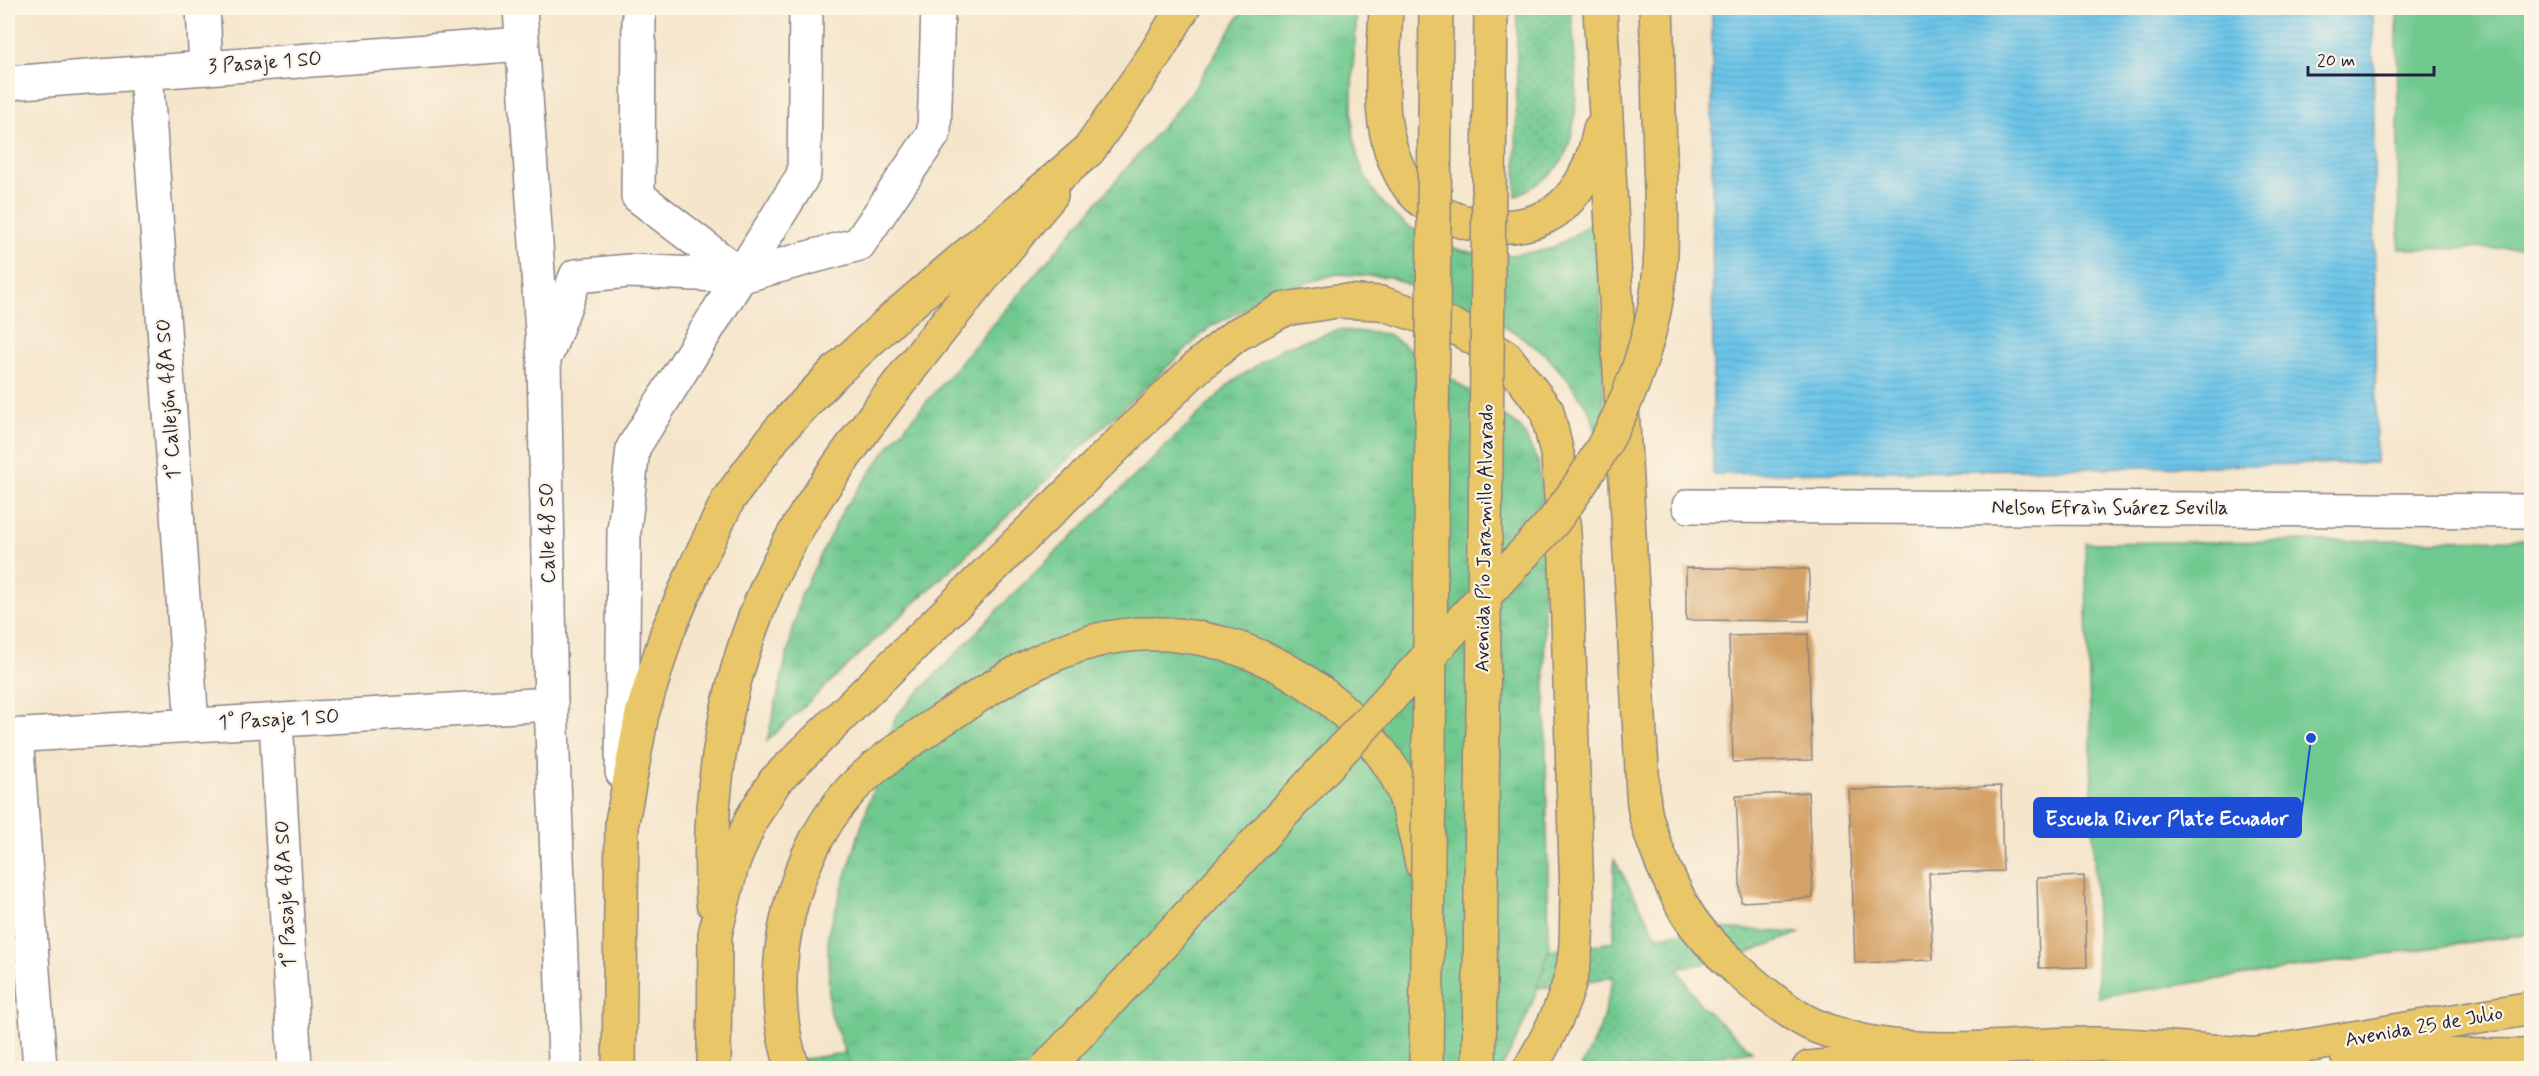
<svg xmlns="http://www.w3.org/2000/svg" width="2539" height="1076" font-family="Mynerve,sans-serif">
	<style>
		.grass { fill: url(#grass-dots); stroke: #497665; stroke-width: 1.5 }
		.park { fill: url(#park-tufts); stroke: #497665; stroke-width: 1.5 }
		.pitch { fill: #70c98f; stroke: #497665; stroke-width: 1.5 }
		.water { fill: url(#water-rules); stroke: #467392; stroke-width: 1.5 }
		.building { fill: #d4a266 }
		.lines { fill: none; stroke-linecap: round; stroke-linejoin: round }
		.minor-casing { stroke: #8c8483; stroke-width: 36 }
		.major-casing { stroke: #8c8483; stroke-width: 36 }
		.highway-casing { stroke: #8c8483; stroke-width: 36 }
		.minor { stroke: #fff; stroke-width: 33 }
		.major { stroke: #e9c769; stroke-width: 33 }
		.highway { stroke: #e9c769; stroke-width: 33 }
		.major-bridge-casing { stroke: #8c8483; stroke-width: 36; stroke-linecap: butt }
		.highway-bridge-casing { stroke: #8c8483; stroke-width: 36; stroke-linecap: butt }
		.major-bridge { stroke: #e9c769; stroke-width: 33 }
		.highway-bridge { stroke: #e9c769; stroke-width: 33 }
		.labels { text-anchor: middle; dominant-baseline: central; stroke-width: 4.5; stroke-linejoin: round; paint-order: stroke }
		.street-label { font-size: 20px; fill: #22223b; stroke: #fcf5e5 }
		.leader { fill: none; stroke: #1d4ed8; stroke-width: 2 }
		.callout-dot { fill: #1d4ed8; stroke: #fcf5e5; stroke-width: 2 }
		.callout { fill: #1d4ed8; stroke: #1d4ed8; stroke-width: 2 }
		.callout-label { font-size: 21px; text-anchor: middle; font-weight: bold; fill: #fff }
	</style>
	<defs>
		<pattern id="grass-dots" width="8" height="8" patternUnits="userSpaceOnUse" patternTransform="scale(1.5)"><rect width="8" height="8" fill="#70c98f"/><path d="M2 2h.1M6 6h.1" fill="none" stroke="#61ac7c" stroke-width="1.8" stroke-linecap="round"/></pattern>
		<pattern id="park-tufts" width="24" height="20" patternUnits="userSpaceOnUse" patternTransform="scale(1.5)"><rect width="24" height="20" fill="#70c98f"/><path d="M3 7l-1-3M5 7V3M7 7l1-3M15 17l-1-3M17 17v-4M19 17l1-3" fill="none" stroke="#61ac7c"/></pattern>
		<pattern id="water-rules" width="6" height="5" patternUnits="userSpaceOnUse" patternTransform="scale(1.5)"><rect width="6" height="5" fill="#6bc4e8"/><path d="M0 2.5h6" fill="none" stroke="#5ca8c8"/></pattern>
	</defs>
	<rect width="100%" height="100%" fill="#fcf5e5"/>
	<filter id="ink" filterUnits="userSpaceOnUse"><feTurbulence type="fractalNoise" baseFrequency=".0167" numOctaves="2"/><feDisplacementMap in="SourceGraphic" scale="12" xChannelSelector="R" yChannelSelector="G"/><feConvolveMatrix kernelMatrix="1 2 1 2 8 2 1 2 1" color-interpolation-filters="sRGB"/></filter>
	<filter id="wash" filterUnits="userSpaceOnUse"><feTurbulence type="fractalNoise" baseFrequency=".008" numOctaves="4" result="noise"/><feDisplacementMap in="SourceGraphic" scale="24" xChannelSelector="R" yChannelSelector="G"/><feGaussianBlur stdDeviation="1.35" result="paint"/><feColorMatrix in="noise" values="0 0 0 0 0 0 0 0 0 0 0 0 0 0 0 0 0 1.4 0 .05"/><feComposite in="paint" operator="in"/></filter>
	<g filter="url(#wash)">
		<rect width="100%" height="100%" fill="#f5e5cb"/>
		<g class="grass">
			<path d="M1517,8H1571C1574,49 1586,133 1557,167C1546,180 1531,188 1516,196Z"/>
			<path d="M1614,859L1657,936L1716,928L1800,933L1727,960L1677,968L1701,1006L1752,1051L1648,1068H1581L1600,1028L1614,977L1010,1068H744L1329,981L1614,942Z"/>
		</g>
		<g class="park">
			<path d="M1244,8H1357C1355,52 1348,100 1355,144C1368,221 1453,266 1525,253C1533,252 1544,251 1551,248C1568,241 1583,228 1598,218L1606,472L1591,413L1568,380L1546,355L1515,332L1390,277L1336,274L1277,292L1210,327L767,741L801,595L843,510L894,440L1191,93Z"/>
			<path d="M1338,330L1388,334L1521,428L1538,462L1542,493L1549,949C1537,992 1524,1031 1501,1068H851L829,1009L828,933L896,716L1016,591L1232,382L1284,347Z"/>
		</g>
		<g class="pitch">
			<path d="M2397,8H2531V248L2399,249Z"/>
			<path d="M2531,539V933L2098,997L2085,543Z"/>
		</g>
		<path class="water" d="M1712,8H2373L2376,463L1713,474Z"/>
		<g id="blocks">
			<g class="building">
				<path d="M1686,568L1809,569V621L1686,620Z"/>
				<path d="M1808,634L1812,760L1733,762L1729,636Z"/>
				<path d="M2001,786L2003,871L1929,873L1933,960L1855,963L1849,790Z"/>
				<path d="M1808,792L1813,898L1741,902L1736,796Z"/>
				<path d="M2084,876L2087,967L2039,968L2037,878Z"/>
			</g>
		</g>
	</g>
	<g filter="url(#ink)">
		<use href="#blocks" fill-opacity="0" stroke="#8c8483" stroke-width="1.5"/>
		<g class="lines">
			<g class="minor-casing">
				<g id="minor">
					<path d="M203,8L206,68"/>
					<path d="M520,8L544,361L551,704L565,1059"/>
					<path d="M639,8L638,196L742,276"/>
					<path d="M146,73L192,725"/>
					<path d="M8,83L522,44"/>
					<path d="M548,351L576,276L629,271L742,276L859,244L934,133L938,8"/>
					<path d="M1689,506L2532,511"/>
					<path d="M276,720L295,1068"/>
					<path d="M16,735L40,1068"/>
					<path d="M8,736L551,704"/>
					<path d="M622,772L624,532L633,448L804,174L806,8"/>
				</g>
			</g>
			<g class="major-casing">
				<g id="major">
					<path d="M713,903C706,800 723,693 763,597C792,526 838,465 883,404C937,333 993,264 1051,195"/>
					<path d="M2347,1055L2532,1056"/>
					<path d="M714,1068L715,934L732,865L752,818L775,781L1197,367L1236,335L1285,309L1338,301L1381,303L1455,327L1506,357L1547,411L1558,458L1566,559L1577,897C1576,923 1578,951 1571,976C1563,1009 1547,1039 1530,1068"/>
					<path d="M793,1068C760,976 791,843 864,777C890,754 919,735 948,716C994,685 1040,655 1094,641C1209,612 1331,673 1393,770C1408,794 1416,836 1422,864"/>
					<path d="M1809,1068L1922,1056"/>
					<path d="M2174,1068L2532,1008"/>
				</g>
			</g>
			<g class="highway-casing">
				<g id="highway">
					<path d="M1386,8C1384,66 1373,129 1405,181C1434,229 1522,243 1563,205C1584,185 1595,156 1600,129"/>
					<path d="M1600,8L1641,753C1643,774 1641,800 1647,820C1656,852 1670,883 1686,912C1708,948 1779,1011 1818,1027C1843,1037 1875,1045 1902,1047C1967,1053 2031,1043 2096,1044C2151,1045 2205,1051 2259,1055"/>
					<path d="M619,1068L622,822L642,714L667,633L696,566L728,500L778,432L834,373L896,316L1089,150L1154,56L1183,8"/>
				</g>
			</g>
			<use href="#minor" class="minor"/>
			<use href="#major" class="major"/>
			<use href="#highway" class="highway"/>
			<g class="major-bridge-casing">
				<g id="major-bridge">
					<path d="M1426,1068L1436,8"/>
					<path d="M1479,1068L1491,8"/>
				</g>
			</g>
			<g class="highway-bridge-casing">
				<path id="highway-bridge" d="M1047,1068L1553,522C1602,459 1638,390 1654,311C1664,263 1662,211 1660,162C1659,110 1658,59 1656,8"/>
			</g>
			<use href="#major-bridge" class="major-bridge"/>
			<use href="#highway-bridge" class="highway-bridge"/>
		</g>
	</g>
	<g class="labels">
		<g class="street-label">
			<text transform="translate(265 63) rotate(-4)">3 Pasaje 1 SO</text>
			<text transform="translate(169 399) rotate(-94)">1° Callejón 48A SO</text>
			<text x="2110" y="508">Nelson Efraìn Suárez Sevilla</text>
			<text transform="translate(548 533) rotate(-91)">Calle 48 SO</text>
			<text transform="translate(1485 538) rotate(-89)">Avenida Pío Jaramillo Alvarado</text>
			<text transform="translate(279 720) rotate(-3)">1° Pasaje 1 SO</text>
			<text transform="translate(286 894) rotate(-93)">1° Pasaje 48A SO</text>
			<text transform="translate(2424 1027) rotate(-10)">Avenida 25 de Julio</text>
		</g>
	</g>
	<path class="leader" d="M2311 738L2301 818"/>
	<circle class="callout-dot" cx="2311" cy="738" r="6"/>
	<rect class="callout" x="2034" y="798" width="267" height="39" rx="6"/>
	<g class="callout-label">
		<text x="2167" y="825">Escuela River Plate Ecuador</text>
	</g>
	<rect width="2539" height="1076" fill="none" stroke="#fcf5e5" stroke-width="30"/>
	<path d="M2308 66v9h126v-9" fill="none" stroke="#22223b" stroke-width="3"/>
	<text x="2317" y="66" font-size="18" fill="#22223b" stroke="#fcf5e5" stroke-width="4.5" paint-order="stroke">20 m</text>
</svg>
